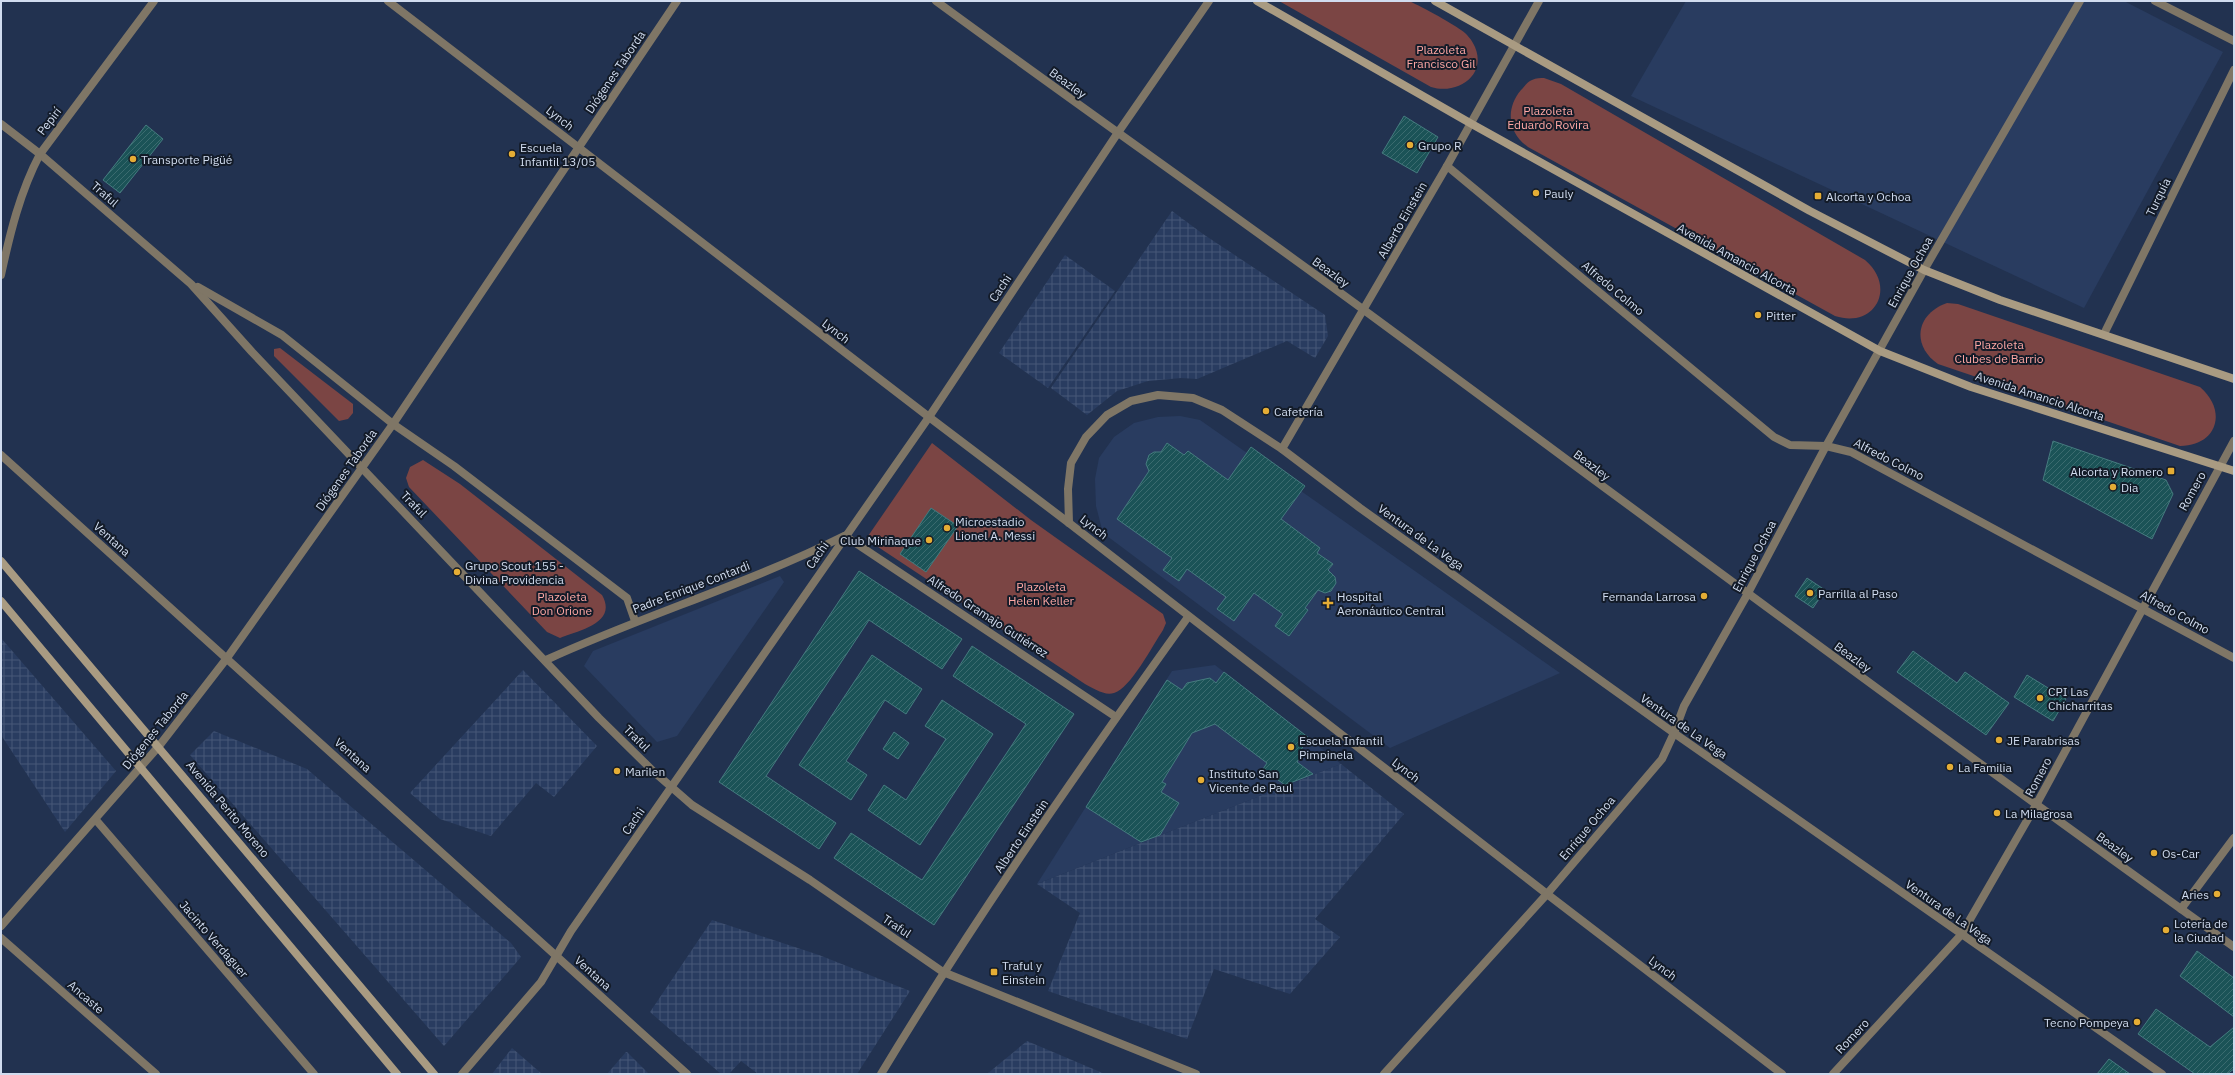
<svg xmlns="http://www.w3.org/2000/svg" width="2235" height="1075" font-family="'IBM Plex Sans',sans-serif">
	<style>
		.built { fill: #293c60 }
		.industrial { fill: url(#industrial-grid) }
		.green { fill: #7b4544 }
		.building { fill: url(#building-hatch); stroke: #457b7f }
		.lines { fill: none; stroke-linecap: round; stroke-linejoin: round }
		.minor { stroke: #7f7666; stroke-width: 8 }
		.secondary { stroke: #a99b82; stroke-width: 8 }
		.poi-dot { fill: #e5ad35; stroke: #131b28; stroke-width: 1.5 }
		.labels { text-anchor: middle; dominant-baseline: central; stroke-width: 4; stroke-linejoin: round; paint-order: stroke }
		.park-label { font-size: 12px; fill: #fea7a4; stroke: #131b28 }
		.street-label { font-size: 12px; fill: #d1dcef; stroke: #131b28 }
		.poi-label { font-size: 12px; fill: #d1dcef; stroke: #131b28; text-anchor: start }
	</style>
	<defs>
		<pattern id="industrial-grid" width="8" height="8" patternUnits="userSpaceOnUse"><rect width="8" height="8" fill="#293c60"/><path d="M0 4h8M4 0v8" fill="none" stroke="#475877"/></pattern>
		<pattern id="building-hatch" width="6" height="6" patternUnits="userSpaceOnUse"><rect width="6" height="6" fill="#1b5357"/><path d="M-1 1l2-2M0 6l6-6M5 7l2-2" fill="none" stroke="#3b6b6f"/></pattern>
	</defs>
	<rect width="100%" height="100%" fill="#223250"/>
	<g class="built">
		<path d="M1686,1H2124L2223,52L2084,308L1631,96Z"/>
		<path d="M1180,416L1200,420L1560,673L1390,748L1103,533L1096,506L1095,479L1099,458L1114,437L1134,423L1158,417Z"/>
		<path d="M780,576L784,582L677,736L657,742L584,666L593,651Z"/>
		<path d="M1215,665L1341,764L1037,884L1172,671Z"/>
	</g>
	<g class="industrial">
		<path d="M1172,211L1203,234L1325,315L1328,336L1315,358L1287,341L1197,379L1181,378L1148,381L1117,391L1087,415L1051,388Z"/>
		<path d="M1065,255L1115,291L1048,388L999,353Z"/>
		<path d="M1,638L116,771L65,832L1,735Z"/>
		<path d="M523,670L597,746L554,797L536,783L491,836L440,819L410,793Z"/>
		<path d="M214,731L307,769L511,943L521,957L444,1046L190,755Z"/>
		<path d="M1341,764L1404,814L1315,919L1340,937L1290,994L1214,969L1187,1039L1048,991L1080,913L1037,884Z"/>
		<path d="M712,920L819,955L910,991L857,1074H758L741,1061L729,1074H721L650,1012Z"/>
		<path d="M1027,1041L1105,1074H987Z"/>
		<path d="M512,1048L542,1074H492Z"/>
		<path d="M626,1052H627L649,1074H607Z"/>
	</g>
	<g class="green">
		<path d="M1279,1C1309,1 1338,1 1368,1C1380,1 1395,0 1408,1C1416,3 1453,24 1461,30C1467,34 1472,40 1475,47C1487,76 1457,95 1431,87Z"/>
		<path d="M1544,78L1561,84L1865,260C1897,287 1875,329 1835,316L1528,147C1508,133 1505,109 1521,90C1524,87 1528,81 1532,80C1536,78 1541,78 1544,78Z"/>
		<path d="M1947,303L1958,304L2200,387C2228,411 2217,446 2180,446L1938,364C1911,345 1916,314 1947,303Z"/>
		<path d="M280,348L353,404V413L348,419L339,421L274,356V349Z"/>
		<path d="M932,443L1031,520L1163,614L1166,623L1163,630C1153,645 1130,689 1114,693C1104,696 1093,688 1085,684L866,539Z"/>
		<path d="M423,460L460,484L602,595C618,623 579,630 560,638L547,632L409,487L406,478L410,467Z"/>
	</g>
	<g class="building">
		<path d="M1404,116L1438,137L1417,173L1382,153Z"/>
		<path d="M146,125L163,139L120,193L103,180Z"/>
		<path d="M2053,441L2166,480L2173,494L2152,539L2043,480Z"/>
		<path d="M1167,443L1184,455L1188,451L1228,480L1251,447L1305,486L1281,519L1320,548L1317,553L1333,564L1328,570L1335,577L1336,583L1331,591L1325,593L1318,590L1305,608L1308,610L1289,636L1275,626L1283,614L1254,593L1234,621L1217,609L1226,597L1187,569L1179,581L1163,570L1172,558L1117,519L1149,471L1146,464L1149,455L1154,452H1161Z"/>
		<path d="M931,508L958,526L926,572L900,554Z"/>
		<path d="M859,571L962,639L942,669L869,620L766,776L836,823L819,849L719,782Z"/>
		<path d="M1807,578L1825,590L1813,608L1795,596Z"/>
		<path d="M972,646L1074,714L934,925L834,858L851,833L922,880L1026,724L953,676Z"/>
		<path d="M1913,651L1957,683L1965,672L2009,703L1986,735L1897,672Z"/>
		<path d="M872,655L922,689L906,714L885,700L846,761L867,775L851,800L799,765Z"/>
		<path d="M1224,672L1309,738L1298,754L1301,756L1297,762L1313,774L1285,785L1263,769L1267,763L1215,724L1192,733L1162,782L1166,784L1161,792L1179,803L1160,835L1141,842L1086,807L1167,680L1182,690L1187,683L1210,678L1216,683Z"/>
		<path d="M2027,675L2066,699L2053,721L2014,697Z"/>
		<path d="M942,700L993,734L920,845L868,810L884,785L906,800L946,739L925,726Z"/>
		<path d="M894,732L909,743L898,759L883,749Z"/>
		<path d="M2197,951L2234,978V1017L2180,976Z"/>
		<path d="M2156,1009L2210,1047L2234,1027V1069L2227,1074H2195L2138,1034Z"/>
		<path d="M2109,1059L2130,1074H2097Z"/>
	</g>
	<g class="lines">
		<g class="minor">
			<path d="M388,1L929,417L1069,523L1547,894L1782,1074"/>
			<path d="M936,1C1079,106 1225,208 1368,313C1656,525 1943,739 2234,947"/>
			<path d="M2155,1L2234,41"/>
			<path d="M1,124L40,154L191,284L252,352L599,718L653,771L692,805L810,880L943,972L1196,1074"/>
			<path d="M1447,166L1774,437L1790,445L1826,446L1851,452L2234,658"/>
			<path d="M1,275C10,233 20,192 40,154L154,1"/>
			<path d="M198,287L282,335L393,424L454,466L627,598L635,621"/>
			<path d="M2104,334L2234,70"/>
			<path d="M1282,449L1447,166L1539,1"/>
			<path d="M1,455L687,1074"/>
			<path d="M1069,523L1068,489L1071,463L1086,437L1107,415L1131,401L1158,395L1193,398L1222,410L1282,449L1360,508L1674,733L2162,1074"/>
			<path d="M845,536L1116,717"/>
			<path d="M546,660C644,615 748,584 844,536"/>
			<path d="M96,820L314,1074"/>
			<path d="M2181,909L2234,838"/>
			<path d="M1,926L159,746L227,658L393,424L677,1"/>
			<path d="M1,938L156,1074"/>
			<path d="M462,1074L541,982L571,931L929,417L1117,134L1209,1"/>
			<path d="M881,1074C976,917 1081,766 1188,617"/>
			<path d="M1384,1074L1547,894L1662,759L1674,733L1684,706L1747,595L1826,446L1924,270L2080,1"/>
			<path d="M1833,1074L1961,935L2036,805L2234,441"/>
		</g>
		<g class="secondary">
			<path d="M1257,1L1470,123L1880,351L1971,387L2234,471"/>
			<path d="M1435,1L1810,211L1924,270L2000,300L2234,379"/>
			<path d="M1,561L434,1074"/>
			<path d="M1,601L397,1074"/>
		</g>
	</g>
	<g class="poi-dot">
		<circle cx="1410" cy="145" r="4"/>
		<circle cx="512" cy="154" r="4"/>
		<circle cx="133" cy="159" r="4"/>
		<circle cx="1536" cy="193" r="4"/>
		<rect x="1814" y="192" width="8" height="8" rx="2"/>
		<circle cx="1758" cy="315" r="4"/>
		<circle cx="1266" cy="411" r="4"/>
		<rect x="2167" y="467" width="8" height="8" rx="2"/>
		<circle cx="2113" cy="487" r="4"/>
		<circle cx="947" cy="528" r="4"/>
		<circle cx="929" cy="540" r="4"/>
		<circle cx="457" cy="572" r="4"/>
		<circle cx="1810" cy="593" r="4"/>
		<circle cx="1704" cy="596" r="4"/>
		<path d="M1326 597h4v4h4v4h-4v4h-4v-4h-4v-4h4z"/>
		<circle cx="2040" cy="698" r="4"/>
		<circle cx="1999" cy="740" r="4"/>
		<circle cx="1291" cy="747" r="4"/>
		<circle cx="1950" cy="767" r="4"/>
		<circle cx="617" cy="771" r="4"/>
		<circle cx="1201" cy="780" r="4"/>
		<circle cx="1997" cy="813" r="4"/>
		<circle cx="2154" cy="853" r="4"/>
		<circle cx="2217" cy="894" r="4"/>
		<circle cx="2166" cy="930" r="4"/>
		<rect x="990" y="968" width="8" height="8" rx="2"/>
		<circle cx="2137" cy="1022" r="4"/>
	</g>
	<g class="labels">
		<g class="park-label">
			<text x="1441" y="49">Plazoleta<tspan x="1441" dy="14">Francisco Gil</tspan></text>
			<text x="1548" y="110">Plazoleta<tspan x="1548" dy="14">Eduardo Rovira</tspan></text>
			<text x="1999" y="344">Plazoleta<tspan x="1999" dy="14">Clubes de Barrio</tspan></text>
			<text x="1041" y="586">Plazoleta<tspan x="1041" dy="14">Helen Keller</tspan></text>
			<text x="562" y="596">Plazoleta<tspan x="562" dy="14">Don Orione</tspan></text>
		</g>
		<g class="street-label">
			<text transform="translate(615 72) rotate(-56)">Diógenes Taborda</text>
			<text transform="translate(1068 83) rotate(36)">Beazley</text>
			<text transform="translate(560 118) rotate(38)">Lynch</text>
			<text transform="translate(49 121) rotate(-53)">Pepirí</text>
			<text transform="translate(105 194) rotate(41)">Traful</text>
			<text transform="translate(2158 197) rotate(-64)">Turquía</text>
			<text transform="translate(1402 220) rotate(-60)">Alberto Einstein</text>
			<text transform="translate(1737 259) rotate(29)">Avenida Amancio Alcorta</text>
			<text transform="translate(1331 272) rotate(36)">Beazley</text>
			<text transform="translate(1910 272) rotate(-61)">Enrique Ochoa</text>
			<text transform="translate(1000 288) rotate(-56)">Cachi</text>
			<text transform="translate(1613 288) rotate(40)">Alfredo Colmo</text>
			<text transform="translate(836 331) rotate(38)">Lynch</text>
			<text transform="translate(2040 396) rotate(18)">Avenida Amancio Alcorta</text>
			<text transform="translate(1889 459) rotate(27)">Alfredo Colmo</text>
			<text transform="translate(1592 465) rotate(37)">Beazley</text>
			<text transform="translate(346 470) rotate(-55)">Diógenes Taborda</text>
			<text transform="translate(2192 491) rotate(-61)">Romero</text>
			<text transform="translate(414 504) rotate(46)">Traful</text>
			<text transform="translate(1094 527) rotate(38)">Lynch</text>
			<text transform="translate(1421 537) rotate(36)">Ventura de La Vega</text>
			<text transform="translate(112 539) rotate(42)">Ventana</text>
			<text transform="translate(817 555) rotate(-55)">Cachi</text>
			<text transform="translate(1754 556) rotate(-62)">Enrique Ochoa</text>
			<text transform="translate(691 587) rotate(-21)">Padre Enrique Contardi</text>
			<text transform="translate(2175 612) rotate(29)">Alfredo Colmo</text>
			<text transform="translate(988 616) rotate(33)">Alfredo Gramajo Gutiérrez</text>
			<text transform="translate(1853 657) rotate(36)">Beazley</text>
			<text transform="translate(1684 726) rotate(35)">Ventura de La Vega</text>
			<text transform="translate(155 730) rotate(-51)">Diógenes Taborda</text>
			<text transform="translate(637 738) rotate(45)">Traful</text>
			<text transform="translate(353 755) rotate(42)">Ventana</text>
			<text transform="translate(1406 770) rotate(38)">Lynch</text>
			<text transform="translate(2038 777) rotate(-62)">Romero</text>
			<text transform="translate(228 809) rotate(50)">Avenida Perito Moreno</text>
			<text transform="translate(633 821) rotate(-55)">Cachi</text>
			<text transform="translate(1587 828) rotate(-50)">Enrique Ochoa</text>
			<text transform="translate(1021 836) rotate(-56)">Alberto Einstein</text>
			<text transform="translate(2115 847) rotate(36)">Beazley</text>
			<text transform="translate(1949 912) rotate(35)">Ventura de La Vega</text>
			<text transform="translate(897 926) rotate(34)">Traful</text>
			<text transform="translate(214 939) rotate(49)">Jacinto Verdaguer</text>
			<text transform="translate(1663 968) rotate(37)">Lynch</text>
			<text transform="translate(593 973) rotate(42)">Ventana</text>
			<text transform="translate(86 997) rotate(41)">Ancaste</text>
			<text transform="translate(1852 1036) rotate(-47)">Romero</text>
		</g>
		<g class="poi-label">
			<text x="1418" y="145">Grupo R</text>
			<text x="520" y="147">Escuela<tspan x="520" dy="14">Infantil 13/05</tspan></text>
			<text x="141" y="159">Transporte Pigüé</text>
			<text x="1544" y="193">Pauly</text>
			<text x="1826" y="196">Alcorta y Ochoa</text>
			<text x="1766" y="315">Pitter</text>
			<text x="1274" y="411">Cafetería</text>
			<text x="2163" y="471" text-anchor="end">Alcorta y Romero</text>
			<text x="2121" y="487">Dia</text>
			<text x="955" y="521">Microestadio<tspan x="955" dy="14">Lionel A. Messi</tspan></text>
			<text x="921" y="540" text-anchor="end">Club Miriñaque</text>
			<text x="465" y="565">Grupo Scout 155 -<tspan x="465" dy="14">Divina Providencia</tspan></text>
			<text x="1818" y="593">Parrilla al Paso</text>
			<text x="1337" y="596">Hospital<tspan x="1337" dy="14">Aeronáutico Central</tspan></text>
			<text x="1696" y="596" text-anchor="end">Fernanda Larrosa</text>
			<text x="2048" y="691">CPI Las<tspan x="2048" dy="14">Chicharritas</tspan></text>
			<text x="1299" y="740">Escuela Infantil<tspan x="1299" dy="14">Pimpinela</tspan></text>
			<text x="2007" y="740">JE Parabrisas</text>
			<text x="1958" y="767">La Familia</text>
			<text x="625" y="771">Marilen</text>
			<text x="1209" y="773">Instituto San<tspan x="1209" dy="14">Vicente de Paul</tspan></text>
			<text x="2005" y="813">La Milagrosa</text>
			<text x="2162" y="853">Os-Car</text>
			<text x="2209" y="894" text-anchor="end">Aries</text>
			<text x="2174" y="923">Lotería de<tspan x="2174" dy="14">la Ciudad</tspan></text>
			<text x="1002" y="965">Traful y<tspan x="1002" dy="14">Einstein</tspan></text>
			<text x="2129" y="1022" text-anchor="end">Tecno Pompeya</text>
		</g>
	</g>
	<rect width="2235" height="1075" fill="none" stroke="#d1dcef" stroke-width="4"/>
</svg>
